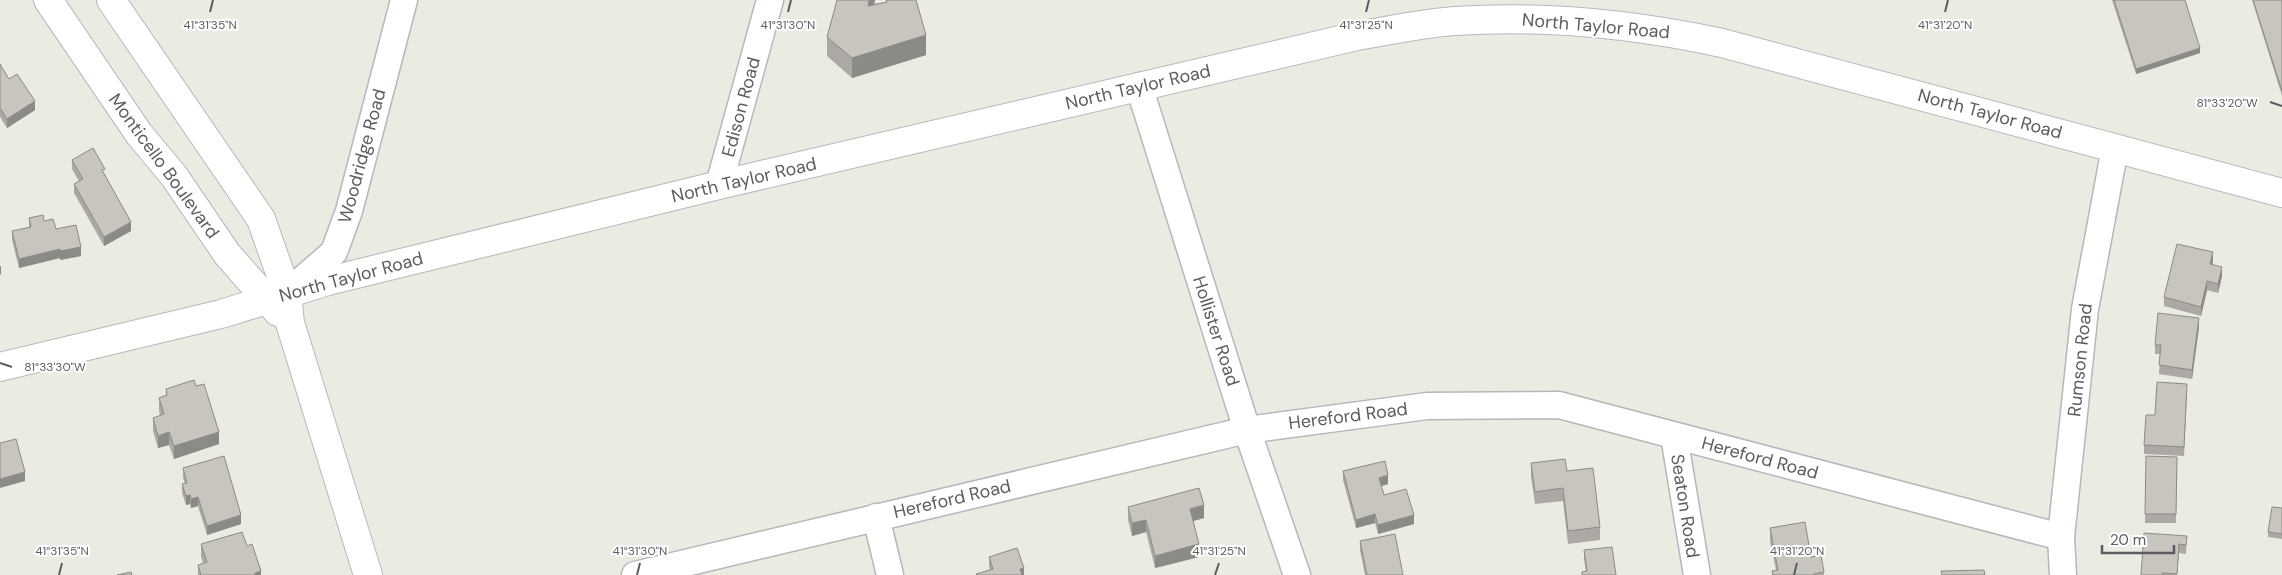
<svg xmlns="http://www.w3.org/2000/svg" width="2282" height="575" font-family="'DM Sans',sans-serif">
	<style>
		.lines { fill: none; stroke-linecap: round; stroke-linejoin: round }
		.street-casing { stroke: #b4b7bc; stroke-width: 29 }
		.secondary-casing { stroke: #b5b8be; stroke-width: 30 }
		.street { stroke: #fff; stroke-width: 26 }
		.secondary { stroke: #fff; stroke-width: 28 }
		.wall { fill: #aca9a4 }
		.shaded-wall { fill: #8c8a86 }
		.building { fill: #c8c5bf; stroke: #8c8a86 }
		.ticks { fill: none; stroke: #5a5d62; stroke-width: 2 }
		.labels { text-anchor: middle; dominant-baseline: central; stroke-width: 4; stroke-linejoin: round; paint-order: stroke }
		.street-label { font-size: 18px; fill: #5a5d62; stroke: #fff }
		.ticks-label { font-size: 12px; text-anchor: middle; fill: #5a5d62; stroke: #fff; stroke-width: 4; stroke-linejoin: round; paint-order: stroke }
	</style>
	<rect width="100%" height="100%" fill="#ecebe2"/>
	<g class="lines">
		<g class="street-casing">
			<g id="street">
				<path d="M1139,86L1247,430L1297,575"/>
				<path d="M719,185L770,0"/>
				<path d="M287,293L334,252L349,211L404,0"/>
				<path d="M1674,436L1697,575"/>
				<path d="M876,517L890,575"/>
				<path d="M635,575L1247,430L1427,406L1559,405L2061,537"/>
				<path d="M2063,575L2061,537L2085,309L2115,148"/>
			</g>
		</g>
		<g class="secondary-casing">
			<g id="secondary">
				<path d="M48,0L139,134L174,176L227,254L278,312"/>
				<path d="M111,0L261,219L287,293L290,323L368,575"/>
				<path d="M0,367L221,314L328,281L719,185L1357,36C1389,31 1422,23 1455,21C1546,15 1633,24 1722,43L2282,193"/>
			</g>
		</g>
		<use href="#street" class="street"/>
		<use href="#secondary" class="secondary"/>
	</g>
	<g class="wall">
		<path d="M875,0L874,4L886,2V0H916L926,55L852,78L827,56V37Z"/>
		<path d="M2112,0H2185L2200,53L2136,74Z"/>
		<path d="M2252,0H2282V96Z"/>
		<path d="M0,64L9,79L35,110L7,128L0,117Z"/>
		<path d="M72,160L105,176L131,231L104,246L74,193V184L79,181L72,169Z"/>
		<path d="M29,218L44,221L56,229L81,256L60,260V258L19,268L12,240V231L29,227Z"/>
		<path d="M2213,261L2212,265L2222,276L2218,293L2207,290L2201,316L2164,306V297Z"/>
		<path d="M2199,327L2192,379L2159,374L2160,354H2155V345Z"/>
		<path d="M166,389L219,444L174,459L169,445L158,448L153,431V418L160,416L159,410V398L166,395Z"/>
		<path d="M2187,393L2184,456L2144,454V445L2155,415Z"/>
		<path d="M2146,456L2177,457L2176,523H2145Z"/>
		<path d="M1531,463L1567,471L1600,527V540L1568,544L1563,501L1535,504L1531,476Z"/>
		<path d="M183,468L241,524L207,535L198,506L191,508L190,504L186,505L182,493V484H185L183,477Z"/>
		<path d="M1343,471L1388,484L1381,486L1384,495L1414,524L1378,534L1375,523L1356,528L1343,480Z"/>
		<path d="M1128,507L1204,518L1193,521L1199,557L1155,568L1146,532L1132,536L1128,520Z"/>
		<path d="M2282,508V539L2268,537V532Z"/>
		<path d="M1770,528L1824,572V575H1772V571L1776,570L1770,541Z"/>
		<path d="M2187,536L2186,554L2179,553L2177,575H2141Z"/>
		<path d="M1360,541L1403,575H1365L1360,550Z"/>
		<path d="M201,544L247,546L261,575H198V565L203,563L201,557Z"/>
		<path d="M1584,550L1616,575L1586,572L1584,559Z"/>
		<path d="M989,557L1024,575L990,570L989,566Z"/>
	</g>
	<g class="shaded-wall">
		<path d="M869,0H875V1L868,25V6Z"/>
		<path d="M926,35V55L852,78V58Z"/>
		<path d="M2200,48V53L2136,74V69Z"/>
		<path d="M35,101V110L7,128V119Z"/>
		<path d="M131,222V231L104,246V237Z"/>
		<path d="M81,247V256L60,260V251Z"/>
		<path d="M60,249V258L19,268V259Z"/>
		<path d="M2213,252V261L2210,273V264Z"/>
		<path d="M0,266H1V274L0,275Z"/>
		<path d="M2222,267V276L2218,293V284Z"/>
		<path d="M2207,281V290L2201,316V307Z"/>
		<path d="M2199,318V327L2192,379V370Z"/>
		<path d="M169,432V445L158,448V436Z"/>
		<path d="M219,432V444L174,459V446Z"/>
		<path d="M25,472V481L0,488V479Z"/>
		<path d="M1388,475V484L1379,487V478Z"/>
		<path d="M190,495V504L186,505V496Z"/>
		<path d="M198,497V506L191,508V499Z"/>
		<path d="M1204,505V518L1190,522V509Z"/>
		<path d="M1375,514V523L1356,528V520Z"/>
		<path d="M241,515V524L207,535V526Z"/>
		<path d="M1414,515V524L1378,534V525Z"/>
		<path d="M1146,520V532L1132,536V523Z"/>
		<path d="M1199,544V557L1155,568V556Z"/>
		<path d="M1024,568V575H1020V569Z"/>
		<path d="M261,571V575H255V573Z"/>
	</g>
	<g class="building">
		<path d="M837,0H869L868,6L887,2L886,0H916L926,35L852,58L827,37Z"/>
		<path d="M2114,0H2185L2200,48L2136,69Z"/>
		<path d="M2253,0H2282V91Z"/>
		<path d="M0,64L9,79L17,74L35,101L7,119L0,108Z"/>
		<path d="M93,148L105,169L102,170L131,222L104,237L74,184L83,179L72,160Z"/>
		<path d="M43,215L44,221L53,219L56,229L76,225L81,247L60,251V249L19,259L12,231L31,227L29,218Z"/>
		<path d="M2177,244L2213,252L2210,264L2222,267L2218,284L2207,281L2201,307L2164,297Z"/>
		<path d="M2158,313L2199,318L2192,370L2159,365L2161,345H2155Z"/>
		<path d="M194,380L196,386L204,384L219,432L174,446L169,432L158,436L153,418L164,414L159,398L167,395L166,389Z"/>
		<path d="M2157,382L2187,384L2184,447L2144,445L2146,415H2155Z"/>
		<path d="M16,439L25,472L0,479V443Z"/>
		<path d="M224,456L241,515L207,526L198,497L191,499L190,495L186,496L182,484L187,483L183,468Z"/>
		<path d="M2146,456L2177,457L2176,514H2145Z"/>
		<path d="M1565,459L1567,471L1593,468L1600,527L1568,531L1563,488L1535,492L1531,463Z"/>
		<path d="M1385,461L1388,475L1379,478L1384,495L1406,489L1414,515L1378,525L1375,514L1356,520L1343,471Z"/>
		<path d="M1199,488L1204,505L1190,509L1199,544L1155,556L1146,520L1132,523L1128,507Z"/>
		<path d="M2272,507L2282,508V534L2268,532Z"/>
		<path d="M1805,522L1811,557L1821,555L1824,572L1814,574V575H1773L1772,571L1778,570L1770,528Z"/>
		<path d="M242,532L247,546L252,544L261,571L255,573V575H201L198,565L207,562L201,544Z"/>
		<path d="M2144,533L2187,536L2186,545L2179,544L2177,574L2162,573V575H2141Z"/>
		<path d="M1395,534L1403,575H1367L1360,541Z"/>
		<path d="M1612,547L1616,575H1582V572L1587,571L1584,550Z"/>
		<path d="M1017,548L1024,568L1020,569L1022,575H977L976,574L993,569L989,557Z"/>
		<path d="M1984,570L1985,575H1942L1941,571Z"/>
		<path d="M131,572L132,575H117Z"/>
	</g>
	<path class="ticks" d="M210,12L213,0M788,12L791,0M1366,12L1369,0M1945,12L1948,0M2270,102L2282,106M0,363L12,367M59,575L62,563M637,575L640,563M1215,575L1219,563M1794,575L1797,563"/>
	<g class="labels">
		<g class="street-label">
			<text transform="translate(1596 26) rotate(5)">North Taylor Road</text>
			<text transform="translate(1138 87) rotate(-13)">North Taylor Road</text>
			<text transform="translate(741 107) rotate(-75)">Edison Road</text>
			<text transform="translate(1990 114) rotate(15)">North Taylor Road</text>
			<text transform="translate(362 156) rotate(-75)">Woodridge Road</text>
			<text transform="translate(164 166) rotate(54)">Monticello Boulevard</text>
			<text transform="translate(744 180) rotate(-13)">North Taylor Road</text>
			<text transform="translate(351 277) rotate(-15)">North Taylor Road</text>
			<text transform="translate(1216 331) rotate(72)">Hollister Road</text>
			<text transform="translate(2080 360) rotate(-84)">Rumson Road</text>
			<text transform="translate(1348 416) rotate(-7)">Hereford Road</text>
			<text transform="translate(1760 458) rotate(15)">Hereford Road</text>
			<text transform="translate(952 499) rotate(-13)">Hereford Road</text>
			<text transform="translate(1685 506) rotate(81)">Seaton Road</text>
		</g>
	</g>
	<g class="ticks-label">
		<text x="210" y="29">41°31'35"N</text>
		<text x="788" y="29">41°31'30"N</text>
		<text x="1366" y="29">41°31'25"N</text>
		<text x="1945" y="29">41°31'20"N</text>
		<text x="2227" y="107">81°33'20"W</text>
		<text x="55" y="371">81°33'30"W</text>
		<text x="62" y="555">41°31'35"N</text>
		<text x="640" y="555">41°31'30"N</text>
		<text x="1219" y="555">41°31'25"N</text>
		<text x="1797" y="555">41°31'20"N</text>
	</g>
	<path d="M2102 545v8h72v-8" fill="none" stroke="#5a5d62" stroke-width="2.5"/>
	<text x="2110" y="545" font-size="15" fill="#5a5d62" stroke="#ffffff" stroke-width="4" paint-order="stroke">20 m</text>
</svg>
